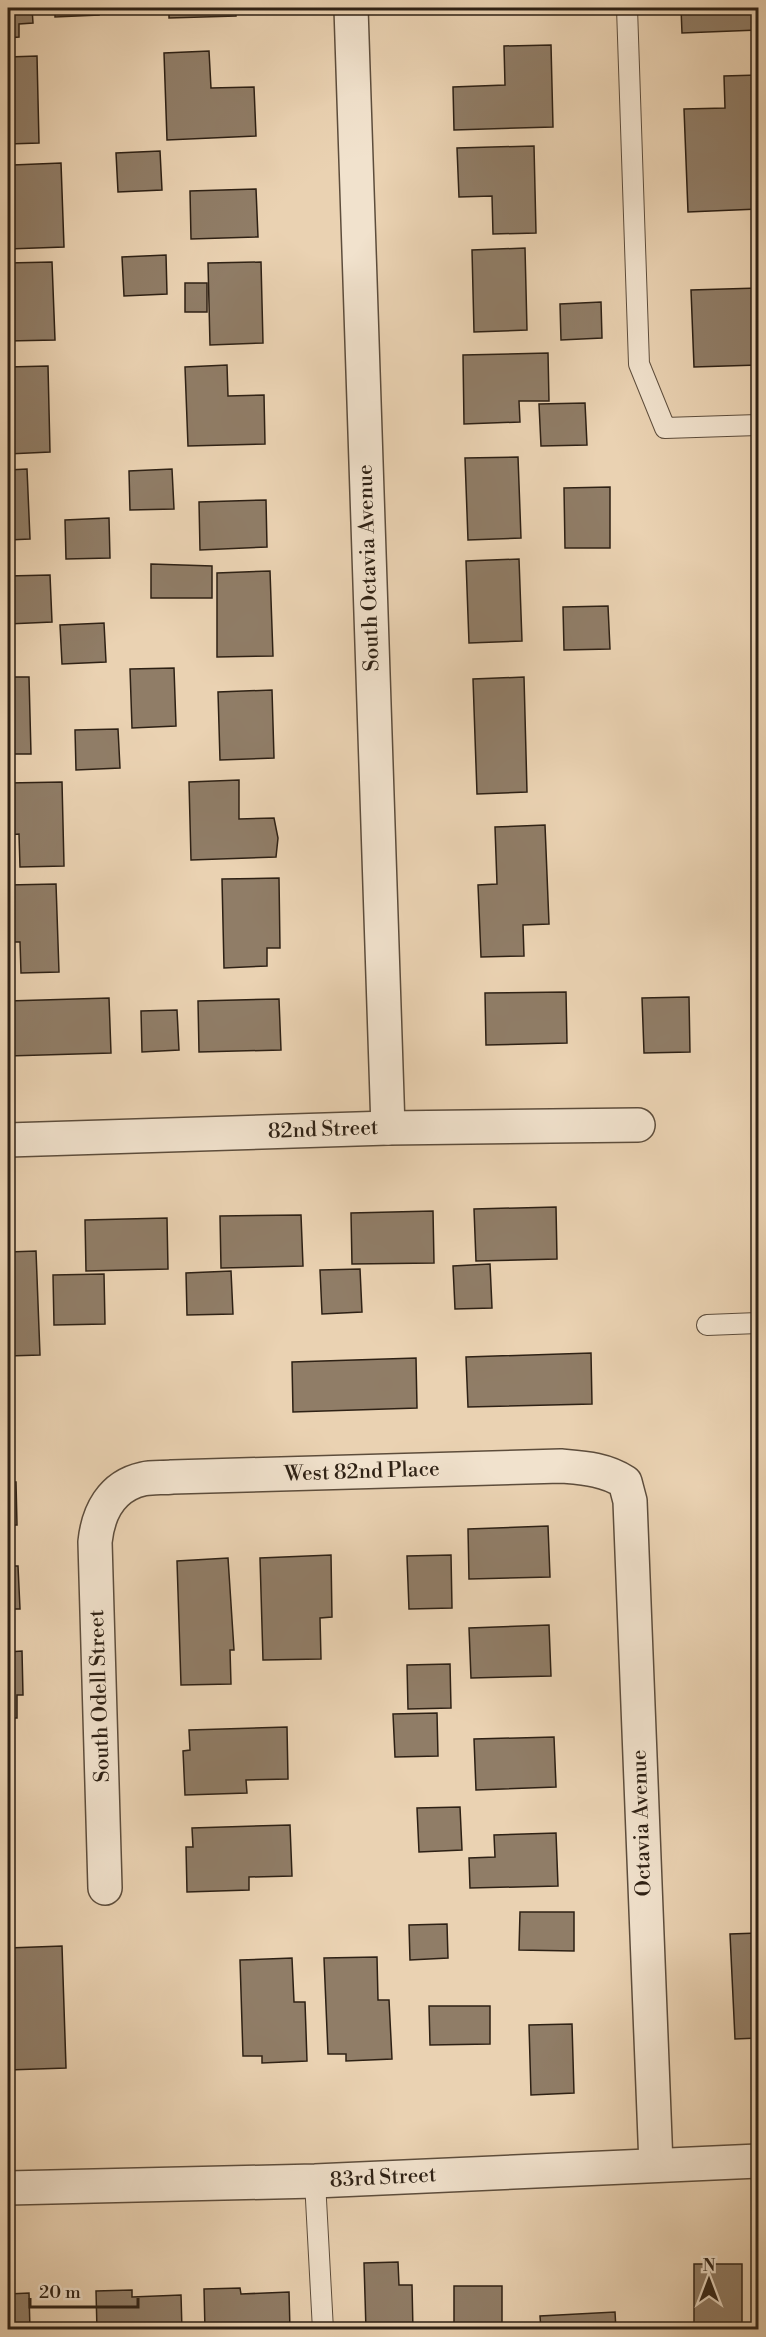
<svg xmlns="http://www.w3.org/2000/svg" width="766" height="2337" font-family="'Libre Bodoni',serif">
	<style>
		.building { fill: #907d67; stroke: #2e2115; stroke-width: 1.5 }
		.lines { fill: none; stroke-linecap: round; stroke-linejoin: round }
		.service-casing { stroke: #5d4d3c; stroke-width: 22 }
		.minor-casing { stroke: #5d4d3c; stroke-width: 36 }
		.service { stroke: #f1e2cd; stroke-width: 20 }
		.minor { stroke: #f1e2cd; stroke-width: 33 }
		.labels { text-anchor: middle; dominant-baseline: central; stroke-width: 4.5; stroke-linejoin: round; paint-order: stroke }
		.street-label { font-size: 21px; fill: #2e2115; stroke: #f1e2cd }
	</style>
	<rect width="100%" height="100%" fill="#ead2b2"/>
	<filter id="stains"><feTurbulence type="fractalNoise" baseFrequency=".00333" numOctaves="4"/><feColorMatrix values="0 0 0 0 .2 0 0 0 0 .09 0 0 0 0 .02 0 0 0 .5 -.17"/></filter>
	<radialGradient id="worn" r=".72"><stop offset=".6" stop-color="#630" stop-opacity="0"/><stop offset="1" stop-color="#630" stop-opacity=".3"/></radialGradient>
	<g class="building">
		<path d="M8,8H32L33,23L19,24V37L8,38Z"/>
		<path d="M55,8H98L99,15L55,17Z"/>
		<path d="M113,8H149V11L113,13Z"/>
		<path d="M169,8H236V16L169,18Z"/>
		<path d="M451,8H535L451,10Z"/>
		<path d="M681,8H758V30L682,33Z"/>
		<path d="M551,45L553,127L454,130L453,87L505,85L504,46Z"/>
		<path d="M209,51L211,88L254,87L256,136L167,140L164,53Z"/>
		<path d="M37,56L39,143L8,144V57Z"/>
		<path d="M758,75V209L688,212L684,109L725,108L724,76Z"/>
		<path d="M534,146L536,233L493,234L492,196L459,197L457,148Z"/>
		<path d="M160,151L162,190L118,192L116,153Z"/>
		<path d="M61,163L64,247L8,249V206L14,205L13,165Z"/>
		<path d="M256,189L258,237L191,239L190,191Z"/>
		<path d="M525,248L527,330L474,332L472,250Z"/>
		<path d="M166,255L167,294L124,296L122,257Z"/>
		<path d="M52,262L55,340L8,341V263Z"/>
		<path d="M261,262L263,343L210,345L208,263Z"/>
		<rect x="185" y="283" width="22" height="29"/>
		<path d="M758,288V365L694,367L691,290Z"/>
		<path d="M601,302L602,338L561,340L560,304Z"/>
		<path d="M548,353L549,401H519L520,422L464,424L463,355Z"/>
		<path d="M227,365L228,396L264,395L265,444L188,446L185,367Z"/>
		<path d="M48,366L50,452L8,454V367Z"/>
		<path d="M585,403L587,445L541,446L539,404Z"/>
		<path d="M518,457L521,538L468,540L465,458Z"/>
		<path d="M27,469L30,539L8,540V470Z"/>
		<path d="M172,469L174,509L130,510L129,471Z"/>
		<path d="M610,487V548H565L564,488Z"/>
		<path d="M266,500L267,547L200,550L199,502Z"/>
		<path d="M109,518L110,558L66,559L65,520Z"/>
		<path d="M519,559L522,641L469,643L466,561Z"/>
		<path d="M151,564L212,566V598H151Z"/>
		<path d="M270,571L273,656L217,657V573Z"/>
		<path d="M50,575L52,622L8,624V576Z"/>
		<path d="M608,606L610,649L564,650L563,607Z"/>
		<path d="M104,623L106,662L62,664L60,625Z"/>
		<path d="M174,668L176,726L132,728L130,669Z"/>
		<path d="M8,677H29L31,754H8Z"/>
		<path d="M524,677L527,792L477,794L473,679Z"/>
		<path d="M272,690L274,758L220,760L218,692Z"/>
		<path d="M118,729L120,768L76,770L75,730Z"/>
		<path d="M239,780V819L274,818L278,838L276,857L191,860L189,782Z"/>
		<path d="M62,782L64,866L20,867L19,834L8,835V783Z"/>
		<path d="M545,825L549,924L523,925L524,956L481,957L478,885L497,884L495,827Z"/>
		<path d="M279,878L280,948H267V966L224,968L222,879Z"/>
		<path d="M56,884L59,972L21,973L20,942H8V885Z"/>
		<path d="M566,992L567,1043L486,1045L485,993Z"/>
		<path d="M689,997L690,1052L644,1053L642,998Z"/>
		<path d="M109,998L111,1053L8,1056V1001Z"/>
		<path d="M279,999L281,1050L199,1052L198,1001Z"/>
		<path d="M177,1010L179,1050L142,1052L141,1011Z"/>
		<path d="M556,1207L557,1259L476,1261L474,1209Z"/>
		<path d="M433,1211L434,1263L352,1264L351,1213Z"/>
		<path d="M301,1215L303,1266L221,1268L220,1216Z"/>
		<path d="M167,1218L168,1269L86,1271L85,1220Z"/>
		<path d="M8,1242V1252L36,1251L40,1355L8,1356Z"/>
		<path d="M490,1264L492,1308L455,1309L453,1266Z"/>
		<path d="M360,1269L362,1312L322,1314L320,1270Z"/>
		<path d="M231,1271L233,1314L187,1315L186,1273Z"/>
		<path d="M104,1274L105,1324L54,1325L53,1275Z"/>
		<path d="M591,1353L592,1404L468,1407L466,1357Z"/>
		<path d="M416,1358L417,1408L293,1412L292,1362Z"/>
		<path d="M8,1482H16L17,1525H11V1549H8Z"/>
		<path d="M548,1526L550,1577L469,1579L468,1529Z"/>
		<path d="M331,1555L332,1617L320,1618L321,1659L263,1660L260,1558Z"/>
		<path d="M451,1555L452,1608L409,1609L407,1556Z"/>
		<path d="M228,1558L234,1650H230L231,1684L181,1685L177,1561Z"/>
		<path d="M8,1566H18L20,1609H13V1632H8Z"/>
		<path d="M549,1625L551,1676L471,1678L469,1628Z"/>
		<path d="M22,1651L23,1695H17V1718H8V1652Z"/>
		<path d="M450,1664L451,1708L408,1709L407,1665Z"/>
		<path d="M437,1713L438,1756L395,1757L393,1714Z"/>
		<path d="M287,1727L288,1779L246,1780L247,1793L185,1795L183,1751L190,1750L189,1730Z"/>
		<path d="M554,1737L556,1787L476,1790L474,1739Z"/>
		<path d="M460,1807L462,1850L419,1852L417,1808Z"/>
		<path d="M290,1825L292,1876L249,1877V1890L187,1892L186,1847H193L192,1828Z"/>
		<path d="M556,1833L558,1886L470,1888L469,1858L495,1857L494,1835Z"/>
		<path d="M12,1862L13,1906H8V1863Z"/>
		<path d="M520,1912H574V1951L519,1950Z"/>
		<path d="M447,1924L448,1958L410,1960L409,1925Z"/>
		<path d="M758,1933V2038L735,2039L730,1934Z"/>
		<path d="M62,1946L66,2068L8,2070V1948Z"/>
		<path d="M377,1957L378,2000H389L392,2059L346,2061V2054H328L324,1958Z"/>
		<path d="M292,1958L294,2002H305L307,2061L262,2063V2056H243L240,1960Z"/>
		<path d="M429,2006H490V2044L430,2045Z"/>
		<path d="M572,2024L574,2093L531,2095L529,2025Z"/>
		<path d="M398,2262L399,2285H412L413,2330H366L364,2263Z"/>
		<rect x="694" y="2264" width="48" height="66"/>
		<rect x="454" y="2286" width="48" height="44"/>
		<path d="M240,2288L241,2294L289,2292L290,2330H205L204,2289Z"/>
		<path d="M132,2290V2297L181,2295L182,2330H97L96,2291Z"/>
		<path d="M29,2293L30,2330H8V2294Z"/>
		<path d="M615,2312L616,2330H541L540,2316Z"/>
	</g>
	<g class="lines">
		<g class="service-casing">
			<g id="service">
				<path d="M627,8L639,364L665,428L758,425"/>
				<path d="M707,1325L758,1323"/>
				<path d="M315,2181L323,2330"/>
			</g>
		</g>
		<g class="minor-casing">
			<g id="minor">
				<path d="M351,8L388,1128"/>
				<path d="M8,1140L388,1128L638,1125"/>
				<path d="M105,1888L95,1542C98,1513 111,1486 143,1479C152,1477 163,1478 172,1477L561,1466C584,1468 605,1469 625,1482L630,1501L656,2165"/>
				<path d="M8,2188L315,2181L758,2161"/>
			</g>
		</g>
		<use href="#service" class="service"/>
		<use href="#minor" class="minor"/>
	</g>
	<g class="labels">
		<g class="street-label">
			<text transform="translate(369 568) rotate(-92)">South Octavia Avenue</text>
			<text transform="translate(323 1130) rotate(-2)">82nd Street</text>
			<text transform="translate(362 1472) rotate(-2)">West 82nd Place</text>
			<text transform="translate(100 1696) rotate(-92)">South Odell Street</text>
			<text transform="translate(642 1823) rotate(-92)">Octavia Avenue</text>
			<text transform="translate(383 2178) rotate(-3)">83rd Street</text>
		</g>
	</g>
	<rect width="766" height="2337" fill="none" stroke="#ead2b2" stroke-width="30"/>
	<rect x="9" y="9" width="748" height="2319" fill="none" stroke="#2e2115" stroke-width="3"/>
	<rect x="15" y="15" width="736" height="2307" fill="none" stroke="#2e2115" stroke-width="1.5"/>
	<g transform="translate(709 2280)" stroke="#f1e2cd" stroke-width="4.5" paint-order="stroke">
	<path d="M0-4.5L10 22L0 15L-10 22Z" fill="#2e2115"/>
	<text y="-9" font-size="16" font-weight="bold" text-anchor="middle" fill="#2e2115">N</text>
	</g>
	<path d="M30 2298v9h108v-9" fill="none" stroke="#2e2115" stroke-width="3"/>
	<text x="39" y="2298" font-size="18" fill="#2e2115" stroke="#f1e2cd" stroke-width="4.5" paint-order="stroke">20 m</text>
	<rect width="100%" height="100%" filter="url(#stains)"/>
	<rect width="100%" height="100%" fill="url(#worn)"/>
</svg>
